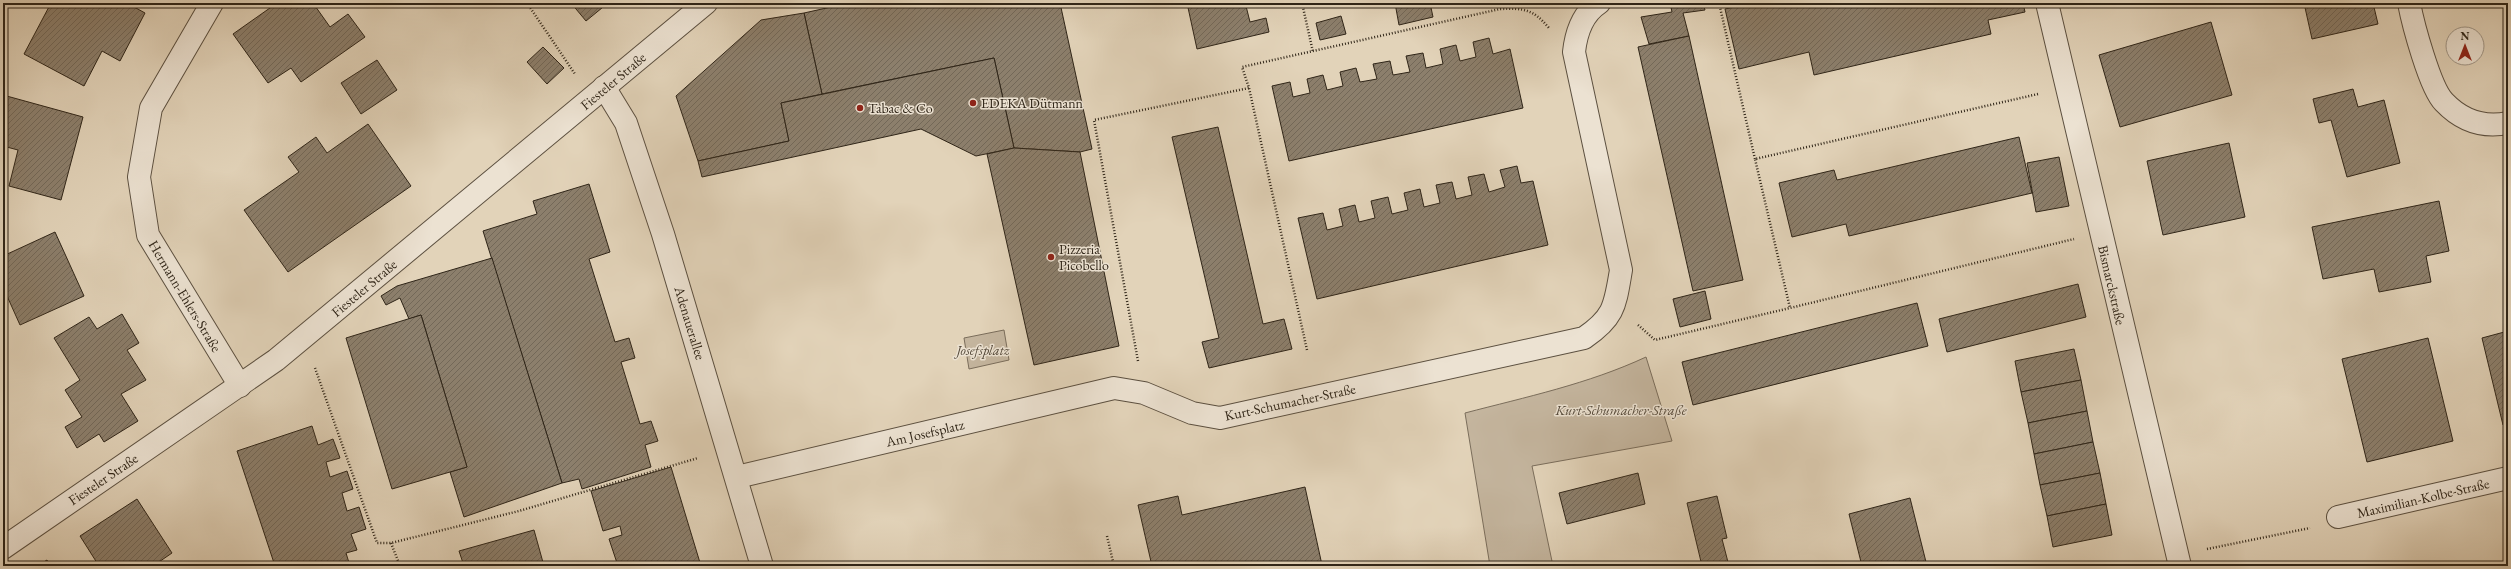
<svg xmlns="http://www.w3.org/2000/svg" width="2511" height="569" font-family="'EB Garamond',serif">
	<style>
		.park { fill: #c4b59e; stroke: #7a6d5b }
		.building { fill: url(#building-hatch); stroke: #2f2518 }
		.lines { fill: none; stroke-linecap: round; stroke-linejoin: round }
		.street-casing { stroke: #5c5040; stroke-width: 24 }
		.path { stroke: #2f2518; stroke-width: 2.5; stroke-dasharray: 1 2; stroke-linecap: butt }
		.street { stroke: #ece2d2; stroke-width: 22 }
		.poi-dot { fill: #8f2418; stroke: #ece2d2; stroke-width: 1.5 }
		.labels { text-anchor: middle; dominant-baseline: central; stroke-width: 3; stroke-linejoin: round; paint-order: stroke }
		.street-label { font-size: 14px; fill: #2f2518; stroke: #ece2d2 }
		.poi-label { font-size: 14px; fill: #2f2518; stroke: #ece2d2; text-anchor: start }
		.park-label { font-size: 14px; font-style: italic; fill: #54493a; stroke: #ece2d2 }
	</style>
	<defs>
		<pattern id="building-hatch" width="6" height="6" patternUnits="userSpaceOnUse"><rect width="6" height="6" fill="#8c7f6c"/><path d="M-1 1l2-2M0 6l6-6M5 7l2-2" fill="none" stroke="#736858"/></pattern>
	</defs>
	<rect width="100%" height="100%" fill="#e2d3b9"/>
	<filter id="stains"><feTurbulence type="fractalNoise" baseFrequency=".005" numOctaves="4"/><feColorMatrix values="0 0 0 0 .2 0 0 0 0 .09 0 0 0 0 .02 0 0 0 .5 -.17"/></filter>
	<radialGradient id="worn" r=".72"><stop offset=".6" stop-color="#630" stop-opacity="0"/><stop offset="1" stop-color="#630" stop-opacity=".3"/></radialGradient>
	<g class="park">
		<path d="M1004,330L1009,360L969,369L964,338Z"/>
		<path d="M1646,357L1672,441L1532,466L1553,566H1490L1465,413C1526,397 1588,384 1646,357Z"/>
	</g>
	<g class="building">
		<path d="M51,3H127L145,13L120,61L102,51L84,86L24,54Z"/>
		<path d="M277,3H313L330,27L348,14L365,37L301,82L291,68L268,83L233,34Z"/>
		<path d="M571,3H608L586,21Z"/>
		<path d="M849,3H1060L1092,149L1080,152L1014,148L994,58L822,94L804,13Z"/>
		<path d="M1187,3H1261L1246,6L1250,22L1266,18L1269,32L1197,49Z"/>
		<path d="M1395,3H1430L1433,17L1399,25Z"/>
		<path d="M1670,3H1703L1705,10L1683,13L1689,36L1649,44L1641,17L1672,12Z"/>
		<path d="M1752,3H1800L1801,6L1815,3H2023L2025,12L1988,20L1991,34L1814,75L1809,52L1739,69L1725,9Z"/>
		<path d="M2304,3H2373L2378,24L2312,39Z"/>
		<path d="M804,13L822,94L781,103L789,141L698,161L676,96L761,20Z"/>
		<path d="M1341,16L1346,34L1320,40L1316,23Z"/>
		<path d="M2211,22L2232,95L2120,127L2099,55Z"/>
		<path d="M1689,36L1743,280L1693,291L1638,47Z"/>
		<path d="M1489,38L1493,54L1510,49L1523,108L1289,161L1272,86L1290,82L1293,97L1310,93L1307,79L1323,75L1327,90L1343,86L1340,72L1356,68L1360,82L1377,79L1373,64L1390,61L1393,75L1410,72L1406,56L1423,53L1426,68L1443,64L1440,49L1456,45L1460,61L1476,57L1473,42Z"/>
		<path d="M543,47L564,68L547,84L527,62Z"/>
		<path d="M994,58L1014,148L976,156L921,129L702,177L698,161L789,141L781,103Z"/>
		<path d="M377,60L397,90L361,114L341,83Z"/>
		<path d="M2353,89L2358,107L2384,100L2400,163L2347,177L2331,120L2319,123L2313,99Z"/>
		<path d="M3,95L83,117L61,200L9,186L18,150L3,146Z"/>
		<path d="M368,124L411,186L288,272L244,210L299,172L288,157L316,137L327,153Z"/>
		<path d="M1218,127L1263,324L1284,319L1292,349L1209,368L1202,342L1219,338L1172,137Z"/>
		<path d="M2019,137L2032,193L1849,236L1846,224L1792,237L1779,183L1834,170L1837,180Z"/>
		<path d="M2229,143L2245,217L2163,235L2147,161Z"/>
		<path d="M1014,148L1080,152L1119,346L1034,365L987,154Z"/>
		<path d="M2059,157L2069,206L2036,212L2027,163Z"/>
		<path d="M1517,166L1521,183L1533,181L1548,245L1317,299L1298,218L1323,213L1327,230L1343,226L1339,209L1355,205L1359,222L1375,218L1371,201L1388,197L1392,214L1408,210L1404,193L1420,189L1424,207L1440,203L1436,185L1452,182L1456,199L1472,195L1468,177L1484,174L1489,192L1505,187L1500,170Z"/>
		<path d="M589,184L610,252L589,259L615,342L629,338L635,358L621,362L640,424L651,421L658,441L645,445L651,467L582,489L579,479L562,483L483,231L537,214L533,201Z"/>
		<path d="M2439,201L2449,251L2426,256L2431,282L2379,292L2374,269L2323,279L2312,227Z"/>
		<path d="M55,232L84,296L20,325L3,287V256Z"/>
		<path d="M492,258L562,483L464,517L450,472L467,467L421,315L409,319L400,298L386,305L381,296L397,286Z"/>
		<path d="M2078,284L2086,317L1947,352L1939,319Z"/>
		<path d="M1705,291L1711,319L1680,327L1673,299Z"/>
		<path d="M1917,303L1928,346L1693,405L1682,362Z"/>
		<path d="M122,314L139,343L127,350L146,380L121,394L138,421L104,442L99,434L77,448L65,427L82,417L65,390L80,380L54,338L89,317L97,329Z"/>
		<path d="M421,315L467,467L392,489L346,338Z"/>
		<path d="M2508,331V424L2503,425L2482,338Z"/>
		<path d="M2428,338L2453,441L2367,462L2342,359Z"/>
		<path d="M2074,349L2081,380L2021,392L2015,361Z"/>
		<path d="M2081,380L2087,411L2028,423L2021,392Z"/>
		<path d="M2087,411L2093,442L2034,454L2028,423Z"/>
		<path d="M312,426L318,445L333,439L340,458L326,462L330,477L347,471L353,489L342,493L347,511L359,507L366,529L351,534L357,550L346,553L350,566H275L237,451Z"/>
		<path d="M2093,442L2100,473L2040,485L2034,454Z"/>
		<path d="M671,467L701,566H618L609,539L622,535L620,526L603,531L591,491Z"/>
		<path d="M1638,473L1645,504L1567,524L1559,493Z"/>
		<path d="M2100,473L2106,504L2047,516L2040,485Z"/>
		<path d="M1305,487L1322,565L1152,566L1138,505L1178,496L1182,515Z"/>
		<path d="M1717,496L1727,538L1722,539L1729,566H1702L1687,503Z"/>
		<path d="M1910,498L1927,566H1862L1849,514Z"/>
		<path d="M137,499L172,553L153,566H99L80,536Z"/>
		<path d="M2106,504L2112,535L2053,547L2047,516Z"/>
		<path d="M534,530L544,566H464L459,551Z"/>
		<path d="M47,560L50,566H37Z"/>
	</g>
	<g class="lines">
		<g class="street-casing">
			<g id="street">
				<path d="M212,3L151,108L139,177L148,235L240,386"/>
				<path d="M2047,3L2180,566"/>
				<path d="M2409,3C2413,24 2430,88 2444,102C2462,121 2483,128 2508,123"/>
				<path d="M604,87L626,123L663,234L762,566"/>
				<path d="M737,477L1114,388L1144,393L1192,413L1220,418L1584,338C1615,317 1615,305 1621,270L1574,52C1576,34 1582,14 1599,3"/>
				<path d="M2338,517L2508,478"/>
				<path d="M3,548L276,360L706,3"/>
			</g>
		</g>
		<g class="path">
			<path d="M527,3L575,74"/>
			<path d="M1302,3L1313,52"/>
			<path d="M1719,3L1755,159"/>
			<path d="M2038,94L1755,159L1790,308L2074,239"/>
			<path d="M1638,325L1655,340L1790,308"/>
			<path d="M1307,350L1249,88L1242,67L1500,9C1524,8 1533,9 1549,28"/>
			<path d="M1138,361L1094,120L1249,88"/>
			<path d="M315,368L377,543H391L519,511L698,458"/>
			<path d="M1107,536L1114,566"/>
			<path d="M391,543L400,566"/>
			<path d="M2207,549L2310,528"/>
		</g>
		<use href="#street" class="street"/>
	</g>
	<g class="poi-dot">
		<circle cx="973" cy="103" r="4"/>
		<circle cx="860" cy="108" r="4"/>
		<circle cx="1051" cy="257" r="4"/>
	</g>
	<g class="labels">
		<g class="street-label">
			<text transform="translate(613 81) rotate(-40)">Fiesteler Straße</text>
			<text transform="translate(2112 285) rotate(77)">Bismarckstraße</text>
			<text transform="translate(364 288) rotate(-40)">Fiesteler Straße</text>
			<text transform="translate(185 296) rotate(59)">Hermann-Ehlers-Straße</text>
			<text transform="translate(690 323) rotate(73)">Adenauerallee</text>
			<text transform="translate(1290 402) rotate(-12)">Kurt-Schumacher-Straße</text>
			<text transform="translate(925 433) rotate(-13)">Am Josefsplatz</text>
			<text transform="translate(103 479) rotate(-34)">Fiesteler Straße</text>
			<text transform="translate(2423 498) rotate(-13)">Maximilian-Kolbe-Straße</text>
		</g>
		<g class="poi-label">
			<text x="981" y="103">EDEKA Dütmann</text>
			<text x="868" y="108">Tabac &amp; Co</text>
			<text x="1059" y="249">Pizzeria<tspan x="1059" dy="16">Picobello</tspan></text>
		</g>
		<g class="park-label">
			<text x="983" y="350">Josefsplatz</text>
			<text x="1621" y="410">Kurt-Schumacher-Straße</text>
		</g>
	</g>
	<rect width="2511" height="569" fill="none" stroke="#e2d3b9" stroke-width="16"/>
	<rect x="4" y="4" width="2503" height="561" fill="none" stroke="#2f2518" stroke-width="2"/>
	<rect x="8" y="8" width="2495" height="553" fill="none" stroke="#2f2518"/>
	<g transform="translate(2465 46)"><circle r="19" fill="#ece2d2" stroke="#a09688"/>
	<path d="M0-3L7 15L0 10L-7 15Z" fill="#8f2418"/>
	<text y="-6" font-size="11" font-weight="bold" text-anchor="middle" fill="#2f2518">N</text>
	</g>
	<rect width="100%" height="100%" filter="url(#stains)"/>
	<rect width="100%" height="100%" fill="url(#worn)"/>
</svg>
